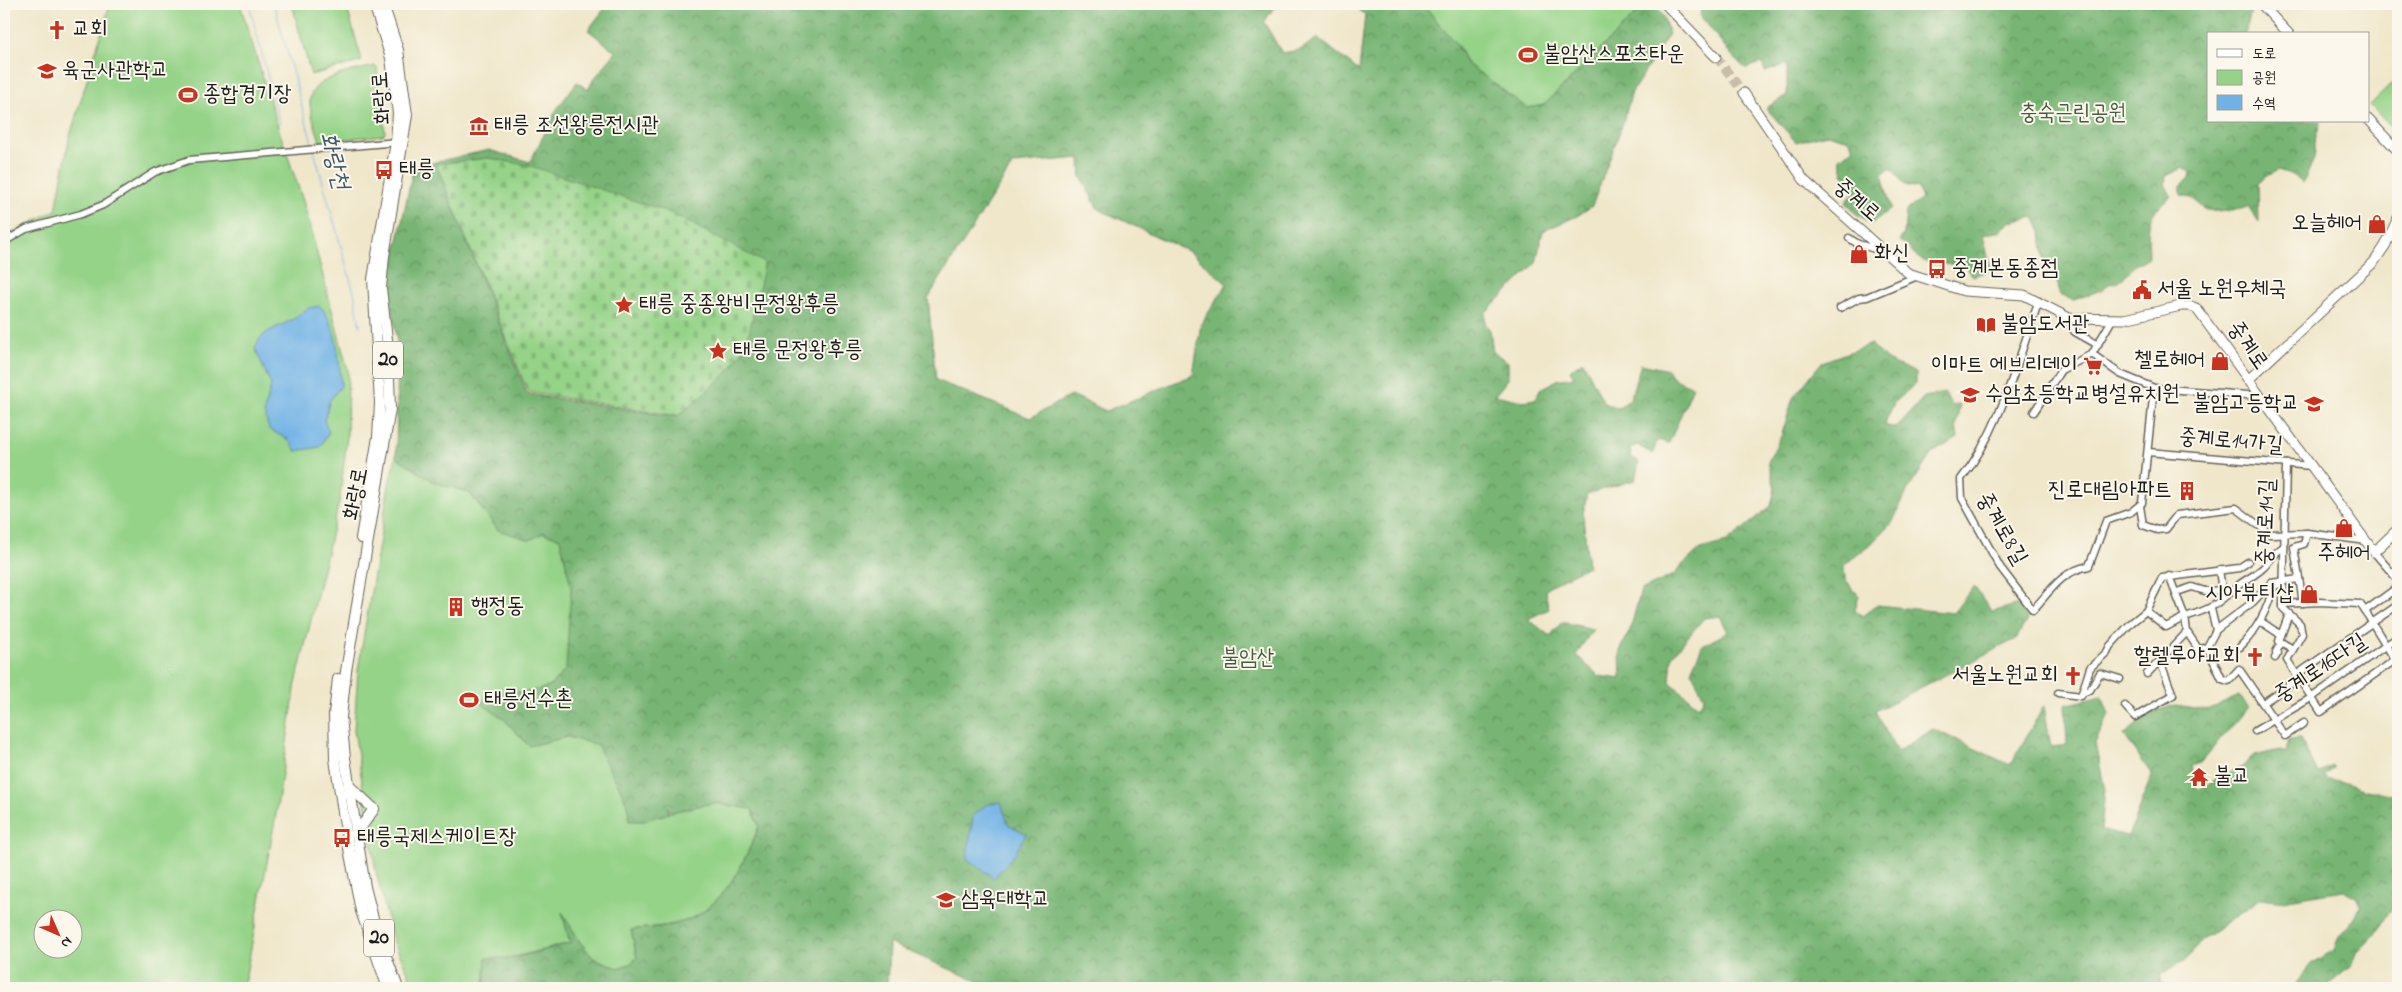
<svg xmlns="http://www.w3.org/2000/svg" width="2402" height="992" font-family="'Indie Flower','Poor Story',sans-serif">
	<style>
		.green { fill: #95d388; stroke: #587852; fill-rule: evenodd }
		.forest { fill: url(#forest-crowns); stroke: #4a6848; fill-rule: evenodd }
		.cemetery { fill: url(#cemetery-stones); stroke: #587852 }
		.water { fill: #71b2e6; stroke: #466781 }
		.lines { fill: none; stroke-linecap: round; stroke-linejoin: round }
		.stream { stroke: #71b2e6; stroke-width: 1 }
		.secondary-tunnel { stroke: #c6bea8; stroke-width: 9; stroke-dasharray: 9 4.5; stroke-linecap: butt }
		.street-casing { stroke: #666359; stroke-width: 9 }
		.secondary-casing { stroke: #666359; stroke-width: 11 }
		.primary-casing { stroke: #666359; stroke-width: 12 }
		.street { stroke: #fff; stroke-width: 6 }
		.secondary { stroke: #fff; stroke-width: 9 }
		.primary { stroke: #fff; stroke-width: 10 }
		.labels { text-anchor: middle; dominant-baseline: central; stroke-width: 4; stroke-linejoin: round; paint-order: stroke }
		.shield { fill: #fbf7ec; stroke: #5f5e5a; stroke-width: 1 }
		.shield-label { font-size: 21px; font-weight: bold; fill: #1c1c1c }
		.poi-label { font-size: 22px; fill: #1c1c1c; stroke: #fbf7ec; text-anchor: start }
		.street-label { font-size: 22px; fill: #1c1c1c; stroke: #fbf7ec }
		.park-label { font-size: 22px; fill: #465c42; stroke: #fbf7ec }
		.water-label { font-size: 24px; font-style: italic; fill: #3e586d; stroke: #fbf7ec }
	</style>
	<defs>
		<pattern id="forest-crowns" width="20" height="18" patternUnits="userSpaceOnUse" patternTransform="scale(1.25)"><rect width="20" height="18" fill="#78b574"/><path d="M2 6a3 3 0 1 1 6 0M12 15a3 3 0 1 1 6 0" fill="none" stroke="#62925e"/></pattern>
		<pattern id="cemetery-stones" width="16" height="16" patternUnits="userSpaceOnUse" patternTransform="scale(1.25)"><rect width="16" height="16" fill="#95d388"/><path d="M2 7V4a2 2 0 0 1 4 0v3zM10 15v-3a2 2 0 0 1 4 0v3z" fill="#80b575"/></pattern>
	</defs>
	<rect width="100%" height="100%" fill="#fbf7ec"/>
	<filter id="ink" filterUnits="userSpaceOnUse"><feTurbulence type="fractalNoise" baseFrequency=".02" numOctaves="2"/><feDisplacementMap in="SourceGraphic" scale="10" xChannelSelector="R" yChannelSelector="G"/><feConvolveMatrix kernelMatrix="1 2 1 2 8 2 1 2 1" color-interpolation-filters="sRGB"/></filter>
	<filter id="wash" filterUnits="userSpaceOnUse"><feTurbulence type="fractalNoise" baseFrequency=".0096" numOctaves="4" result="noise"/><feDisplacementMap in="SourceGraphic" scale="20" xChannelSelector="R" yChannelSelector="G"/><feGaussianBlur stdDeviation="1.12" result="paint"/><feColorMatrix in="noise" values="0 0 0 0 0 0 0 0 0 0 0 0 0 0 0 0 0 1.4 0 .05"/><feComposite in="paint" operator="in"/></filter>
	<g filter="url(#wash)">
		<rect width="100%" height="100%" fill="#f0e7cb"/>
		<g class="green">
			<path d="M110,4H240L279,130L304,204L348,371L347,437L340,498L296,683L275,820L245,980L241,988H4V237L56,210L69,139ZM42,920H72V950H42Z"/>
			<path d="M292,4H346L362,61L311,75Z"/>
			<path d="M1423,4H1646L1544,105L1527,108L1466,63L1459,48Z"/>
			<path d="M375,66L377,67L385,133L383,135L320,142C317,130 311,117 310,104C307,77 355,71 375,66Z"/>
			<path d="M2398,78V134L2370,105Z"/>
			<path d="M396,457L470,493L498,530L543,533L560,537L638,819L671,812L711,797L752,809L759,826C745,862 724,907 685,921C669,927 648,927 631,930L637,958L630,964L618,968L593,958L580,942L563,914L570,943L486,964L484,985L473,988H415L393,940L376,872L354,730L358,670L390,479Z"/>
		</g>
		<g class="forest">
			<path d="M608,4H1277L1264,22L1282,53L1300,50L1318,38L1359,71L1365,15L1353,4H1423L1459,48L1466,63L1527,108L1544,105L1646,4H1654L1663,16L1669,34L1632,92L1623,123L1592,206L1577,216L1543,231L1536,263L1485,313V323L1490,330L1493,352L1508,362V379L1495,395L1522,401L1536,399L1540,389L1557,380L1574,377L1570,370L1583,361L1604,403L1619,408L1630,399L1641,364L1668,370L1675,379L1693,387L1669,443L1657,440L1653,454L1637,445L1630,448L1631,457L1639,462L1635,480L1587,494L1583,514L1588,566L1551,585L1545,591L1549,609L1528,619L1550,636L1562,622L1593,629L1576,655L1599,676L1621,679L1620,651L1630,630L1641,590L1676,574L1678,569L1700,549L1727,542L1771,506L1775,488L1768,462L1782,434L1793,398L1822,362L1871,344L1887,360L1916,373V383L1894,403L1884,425L1896,428L1924,397L1945,393L1952,406L1960,404L1956,426L1958,438L1932,453L1908,490L1892,523L1870,545L1844,565L1845,579L1859,596L1855,609L1862,616L1877,605L1953,613L1974,586L1992,612L2022,603L2027,620L2016,639L1875,711L1897,752L1933,729L2010,765L2044,706L2051,747L2067,745L2065,705L2102,696L2109,714L2095,743L2105,790L2101,830L2128,836L2152,775L2124,735L2147,714L2175,705L2208,710L2239,696L2249,707L2200,763L2192,766L2196,788L2205,787L2220,776L2241,768L2254,756L2280,750L2286,753L2289,739H2300L2318,772L2333,766L2334,769L2324,775L2328,780C2342,779 2351,786 2363,789C2376,793 2387,791 2398,798V905L2391,910L2376,933L2357,952L2352,965L2325,988H2292L2313,963L2334,950L2339,936L2353,920L2361,906L2358,898L2343,890L2276,901L2260,899L2202,940L2187,959L2161,974L2160,983L2170,987L2183,988H2049L2044,985L2033,984L2030,988H970L977,981L889,943L887,988H473L484,985L486,958H515L570,943L562,912L580,942L593,958L618,968L630,964L637,958L631,930C648,927 669,927 685,921C724,907 745,861 759,826L752,809L713,803L671,812L667,807L669,813L644,821H629C630,794 606,770 598,745L567,737L529,746L503,718L479,702L494,692H527L549,687L566,669L571,587L560,538L543,533L530,540L498,530L470,493L434,482L396,457L398,348L391,299L392,268L413,170L435,162L489,150L530,162L557,109L577,82L588,90L593,80L616,52L588,30ZM489,158L746,346L726,374L677,417L527,394L436,164ZM1080,158L1081,177L1098,209L1190,252L1227,284L1201,324L1193,375L1106,411L1072,395L1030,418L936,380L928,298L1013,164ZM1720,616L1728,632L1702,646L1691,671L1704,697L1699,707L1670,682L1672,656L1704,618Z"/>
			<path d="M1702,4H2244L2251,12L2245,34H2208V121H2321L2314,143V159L2303,183L2290,174L2278,170L2258,182L2259,223L2248,206C2235,209 2218,216 2205,208C2196,202 2192,196 2181,195V185L2189,178L2190,172L2183,168L2166,176L2165,184L2171,196C2145,216 2148,225 2149,257L2135,265L2119,282L2109,284L2101,290L2074,300L2061,296L2052,264L2044,260L2041,231L2034,217L2010,222L2000,231L1983,235L1991,270L1973,276L1963,264C1951,264 1931,266 1920,259C1912,253 1908,245 1899,241L1904,234L1906,211L1922,199L1918,188L1905,185L1891,167L1882,174L1891,208L1871,224L1855,213L1846,202L1856,191L1844,176L1839,158L1853,150L1850,140L1827,134L1796,142L1766,108L1787,95V64L1765,72L1762,63L1745,68C1727,53 1716,33 1700,16Z"/>
		</g>
		<path class="cemetery" d="M489,158L531,166L671,213L765,263L746,346L726,374L678,416L528,392L436,164Z"/>
		<g class="water">
			<path d="M320,306C338,326 339,359 341,386L330,400L324,421L329,432L320,447L296,451L289,440L269,429L264,412L271,385L255,348L261,337L271,330L294,319L308,308Z"/>
			<path d="M1001,802L1008,824L1026,834L1014,855L994,878L967,859L973,816L986,805Z"/>
		</g>
		<g class="lines">
			<g class="stream">
				<path d="M249,4L280,124"/>
				<path d="M274,4L313,147"/>
				<path d="M314,151L355,296L360,327"/>
			</g>
		</g>
	</g>
	<g filter="url(#ink)">
		<g class="lines">
			<path class="secondary-tunnel" d="M1716,57L1744,93"/>
			<g class="street-casing">
				<g id="street">
					<path d="M1849,238L1858,244L1882,251"/>
					<path d="M4,242L26,229L81,214L103,205L155,172L189,160L398,142"/>
					<path d="M2039,301C2017,361 2001,429 1961,479L1962,498L2000,567L2033,610C2050,591 2062,571 2089,566L2106,521L2131,512L2142,503L2154,388"/>
					<path d="M1840,308L1859,298L1867,297L1915,277"/>
					<path d="M2063,316L2075,332L2098,345"/>
					<path d="M2092,354L2120,374L2154,388L2260,396"/>
					<path d="M2034,412L2061,370L2092,354L2112,320"/>
					<path d="M2148,452L2312,466"/>
					<path d="M2286,464L2283,608L2300,624L2302,634L2287,660L2321,712L2395,660L2365,611"/>
					<path d="M2140,506L2143,525L2157,530L2166,529L2177,515L2236,508L2270,534L2307,533L2367,541"/>
					<path d="M2374,552L2398,580"/>
					<path d="M2219,570L2222,590"/>
					<path d="M2299,579L2271,583L2253,602L2216,630L2207,647L2222,679L2228,681L2239,669L2285,736L2304,723"/>
					<path d="M2177,592L2192,587L2205,591L2234,590"/>
					<path d="M2303,603L2294,547L2304,544L2307,533"/>
					<path d="M2283,604L2319,602L2360,604L2365,611L2398,587"/>
					<path d="M2211,609L2216,630"/>
					<path d="M2146,611L2166,627L2185,617L2169,576"/>
					<path d="M2289,614L2279,641L2293,649"/>
					<path d="M2260,621L2281,635"/>
					<path d="M2207,647L2199,650L2187,632L2185,617C2211,609 2215,606 2235,588C2244,580 2255,576 2264,567C2270,561 2275,552 2283,547"/>
					<path d="M2240,647C2257,630 2268,609 2273,587L2279,584"/>
					<path d="M2275,658L2278,653L2276,652L2281,643"/>
					<path d="M2147,674L2187,632"/>
					<path d="M2296,675L2398,605"/>
					<path d="M2058,693L2081,696L2082,693L2090,690L2100,673L2120,679"/>
					<path d="M2082,693L2090,668L2107,652L2110,646L2131,623L2146,611L2162,578L2239,568L2248,562"/>
					<path d="M2263,703L2298,679"/>
					<path d="M2125,706L2135,717L2173,695L2160,661"/>
					<path d="M2255,731L2311,698L2398,637"/>
				</g>
			</g>
			<g class="secondary-casing">
				<g id="secondary">
					<path d="M1665,4L1716,57"/>
					<path d="M2261,4L2289,34"/>
					<path d="M1744,93L1804,180L1908,273L1964,291L2024,295L2069,318L2124,319L2181,306H2190L2196,308L2374,552L2398,529"/>
					<path d="M2368,119L2398,151"/>
					<path d="M2248,380L2374,262L2385,246L2398,218"/>
				</g>
			</g>
			<g class="primary-casing">
				<g id="primary">
					<path d="M383,4L398,50L407,115L384,256L381,288L388,348L390,409L346,671L341,717L345,758L365,887L376,930L398,988"/>
					<path d="M361,538L378,437L380,403L373,279L396,142L398,113L391,58L374,4"/>
					<path d="M338,679L334,714L335,759L347,838L361,911L388,988"/>
					<path d="M349,786L374,809L356,834"/>
				</g>
			</g>
			<use href="#street" class="street"/>
			<use href="#secondary" class="secondary"/>
			<use href="#primary" class="primary"/>
		</g>
	</g>
	<defs>
		<g id="church-bare" transform="scale(1.5)"><path d="M-1.2-6h2.4v3.5h3.3v2.4h-3.3V6h-2.4V-.1h-3.3v-2.4h3.3Z" fill="#c8321e" stroke="#fbf7ec" stroke-width="2.5" paint-order="stroke"/></g>
		<g id="stadium-bare" transform="scale(1.5)"><path d="M0-5a6.5 5 0 1 0 0 10a6.5 5 0 1 0 0-10ZM-3.5-1.8h7v3.6h-7Z" fill="#c8321e" stroke="#fbf7ec" stroke-width="2.5" paint-order="stroke"/></g>
		<g id="university-bare" transform="scale(1.5)"><path d="M0-5L7-2L0 1L-7-2ZM-4 1L0 2.5L4 1V4Q0 6-4 4Z" fill="#c8321e" stroke="#fbf7ec" stroke-width="2.5" paint-order="stroke"/></g>
		<g id="museum-bare" transform="scale(1.5)"><path d="M0-6L6-3V-2H-6V-3ZM-5-1h2V3h-2ZM-1-1h2V3h-2ZM3-1h2V3H3ZM-6 4H6V6H-6Z" fill="#c8321e" stroke="#fbf7ec" stroke-width="2.5" paint-order="stroke"/></g>
		<g id="bus-bare" transform="scale(1.5)"><path d="M-5-6H5V4H4V6H2V4H-2V6H-4V4H-5ZM-3.5-4V0h7V-4ZM-3.5 1.2v1.5H-2V1.2ZM2 1.2v1.5H3.5V1.2Z" fill="#c8321e" stroke="#fbf7ec" stroke-width="2.5" paint-order="stroke"/></g>
		<g id="shop-bare" transform="scale(1.5)"><path d="M-5-2.5h2.3a2.7 3.5 0 0 1 5.4 0H5L5.5 6h-11ZM-1.5-2.5h3a1.5 2.3 0 0 0-3 0Z" fill="#c8321e" stroke="#fbf7ec" stroke-width="2.5" paint-order="stroke"/></g>
		<g id="civic-bare" transform="scale(1.5)"><path d="M-.6-6.5H3V-4.5H.6V-3L4-1V1h2V6H-6V1h2V-1L-.6-3ZM-1.2 2.5V6h2.4V2.5Z" fill="#c8321e" stroke="#fbf7ec" stroke-width="2.5" paint-order="stroke"/></g>
		<g id="sight-bare" transform="scale(1.5)"><path d="M0-6L1.8-2.2L6-1.7L2.9 1.2L3.7 5.4L0 3.3L-3.7 5.4L-2.9 1.2L-6-1.7L-1.8-2.2Z" fill="#c8321e" stroke="#fbf7ec" stroke-width="2.5" paint-order="stroke"/></g>
		<g id="library-bare" transform="scale(1.5)"><path d="M-6-4Q-3-5.5-.7-3.5V5Q-3 3-6 4ZM6-4Q3-5.5 .7-3.5V5Q3 3 6 4Z" fill="#c8321e" stroke="#fbf7ec" stroke-width="2.5" paint-order="stroke"/></g>
		<g id="supermarket-bare" transform="scale(1.5)"><path d="M-6-5.5h2.5l.6 2H6L4.5 2H-2.5L-4.4-4H-6ZM-1.5 3.2a1.3 1.3 0 1 0 .1 0ZM3 3.2a1.3 1.3 0 1 0 .1 0Z" fill="#c8321e" stroke="#fbf7ec" stroke-width="2.5" paint-order="stroke"/></g>
		<g id="school-bare" transform="scale(1.5)"><path d="M0-5L7-2L0 1L-7-2ZM-4 1L0 2.5L4 1V4Q0 6-4 4Z" fill="#c8321e" stroke="#fbf7ec" stroke-width="2.5" paint-order="stroke"/></g>
		<g id="building-bare" transform="scale(1.5)"><path d="M-4-6H4V6H1V3H-1V6H-4ZM-2.5-4.3h1.7v1.8h-1.7ZM.8-4.3h1.7v1.8H.8ZM-2.5-1h1.7V.8h-1.7ZM.8-1h1.7V.8H.8Z" fill="#c8321e" stroke="#fbf7ec" stroke-width="2.5" paint-order="stroke"/></g>
		<g id="temple-bare" transform="scale(1.5)"><path d="M0-6L5-2H3V0L6.5 2.5H4V6H1.5V3h-3V6H-4V2.5H-6.5L-3 0V-2H-5Z" fill="#c8321e" stroke="#fbf7ec" stroke-width="2.5" paint-order="stroke"/></g>
	</defs>
	<g fill-rule="evenodd">
		<use href="#church-bare" x="57" y="30"/>
		<use href="#stadium-bare" x="1528" y="55"/>
		<use href="#university-bare" x="47" y="71"/>
		<use href="#stadium-bare" x="188" y="95"/>
		<use href="#museum-bare" x="479" y="126"/>
		<use href="#bus-bare" x="384" y="170"/>
		<use href="#shop-bare" x="2377" y="224"/>
		<use href="#shop-bare" x="1859" y="254"/>
		<use href="#bus-bare" x="1937" y="269"/>
		<use href="#civic-bare" x="2142" y="290"/>
		<use href="#sight-bare" x="624" y="305"/>
		<use href="#library-bare" x="1986" y="325"/>
		<use href="#sight-bare" x="718" y="351"/>
		<use href="#shop-bare" x="2220" y="361"/>
		<use href="#supermarket-bare" x="2093" y="366"/>
		<use href="#school-bare" x="1970" y="395"/>
		<use href="#school-bare" x="2314" y="404"/>
		<use href="#building-bare" x="2187" y="491"/>
		<use href="#shop-bare" x="2344" y="528"/>
		<use href="#shop-bare" x="2309" y="594"/>
		<use href="#building-bare" x="456" y="607"/>
		<use href="#church-bare" x="2255" y="657"/>
		<use href="#church-bare" x="2073" y="676"/>
		<use href="#stadium-bare" x="469" y="700"/>
		<use href="#temple-bare" x="2199" y="777"/>
		<use href="#bus-bare" x="342" y="838"/>
		<use href="#university-bare" x="946" y="900"/>
	</g>
	<g class="labels">
		<g class="shield">
			<rect x="373" y="341.5" width="30" height="37" rx="4"/>
			<rect x="364" y="919.5" width="30" height="37" rx="4"/>
		</g>
		<g class="shield-label">
			<text x="388" y="360">20</text>
			<text x="379" y="938">20</text>
		</g>
		<g class="poi-label">
			<text x="72" y="30">교회</text>
			<text x="1543" y="55">불암산스포츠타운</text>
			<text x="62" y="71">육군사관학교</text>
			<text x="203" y="95">종합경기장</text>
			<text x="494" y="126">태릉 조선왕릉전시관</text>
			<text x="399" y="170">태릉</text>
			<text x="2362" y="224" text-anchor="end">오늘헤어</text>
			<text x="1874" y="254">화신</text>
			<text x="1952" y="269">중계본동종점</text>
			<text x="2157" y="290">서울 노원우체국</text>
			<text x="639" y="305">태릉 중종왕비문정왕후릉</text>
			<text x="2001" y="325">불암도서관</text>
			<text x="733" y="351">태릉 문정왕후릉</text>
			<text x="2205" y="361" text-anchor="end">첼로헤어</text>
			<text x="2078" y="366" text-anchor="end">이마트 에브리데이</text>
			<text x="1985" y="395">수암초등학교병설유치원</text>
			<text x="2299" y="404" text-anchor="end">불암고등학교</text>
			<text x="2172" y="491" text-anchor="end">진로대림아파트</text>
			<text x="2344" y="554" text-anchor="middle">주헤어</text>
			<text x="2294" y="594" text-anchor="end">시아뷰티샵</text>
			<text x="471" y="607">행정동</text>
			<text x="2240" y="657" text-anchor="end">할렐루야교회</text>
			<text x="2058" y="676" text-anchor="end">서울노원교회</text>
			<text x="484" y="700">태릉선수촌</text>
			<text x="2214" y="777">불교</text>
			<text x="357" y="838">태릉국제스케이트장</text>
			<text x="961" y="900">삼육대학교</text>
		</g>
		<g class="street-label">
			<text transform="translate(383 98) rotate(-94)">화랑로</text>
			<text transform="translate(1856 201) rotate(41)">중계로</text>
			<text transform="translate(2247 346) rotate(55)">중계로</text>
			<text transform="translate(2231 442) rotate(5)">중계로14가길</text>
			<text transform="translate(357 494) rotate(-79)">화랑로</text>
			<text transform="translate(2267 522) rotate(-88)">중계로14길</text>
			<text transform="translate(2001 529) rotate(60)">중계로8길</text>
			<text transform="translate(2321 669) rotate(-34)">중계로16다길</text>
		</g>
		<g class="park-label">
			<text x="2073" y="114">충숙근린공원</text>
			<text x="1248" y="659">불암산</text>
		</g>
		<g class="water-label">
			<text transform="translate(333 161) rotate(75)">화랑천</text>
		</g>
	</g>
	<rect width="2402" height="992" fill="none" stroke="#fbf7ec" stroke-width="20"/>
	<rect x="2207" y="32" width="162" height="90" fill="#fbf7ec" stroke="#a29f99"/>
	<rect x="2217" y="49" width="25" height="8" fill="#ffffff" stroke="#a29f99"/>
	<text x="2252" y="58" font-size="15" fill="#1c1c1c">도로</text>
	<rect x="2217" y="70" width="25" height="15" fill="#95d388" stroke="#a29f99"/>
	<text x="2252" y="82" font-size="15" fill="#1c1c1c">공원</text>
	<rect x="2217" y="95" width="25" height="15" fill="#71b2e6" stroke="#a29f99"/>
	<text x="2252" y="108" font-size="15" fill="#1c1c1c">수역</text>
	<g transform="translate(58 934) rotate(135)"><circle r="24" fill="#fbf7ec" stroke="#a29f99"/>
	<path d="M0-4L9 19L0 12L-9 19Z" fill="#c8321e"/>
	<text y="-8" font-size="14" font-weight="bold" text-anchor="middle" fill="#1c1c1c">N</text>
	</g>
</svg>
